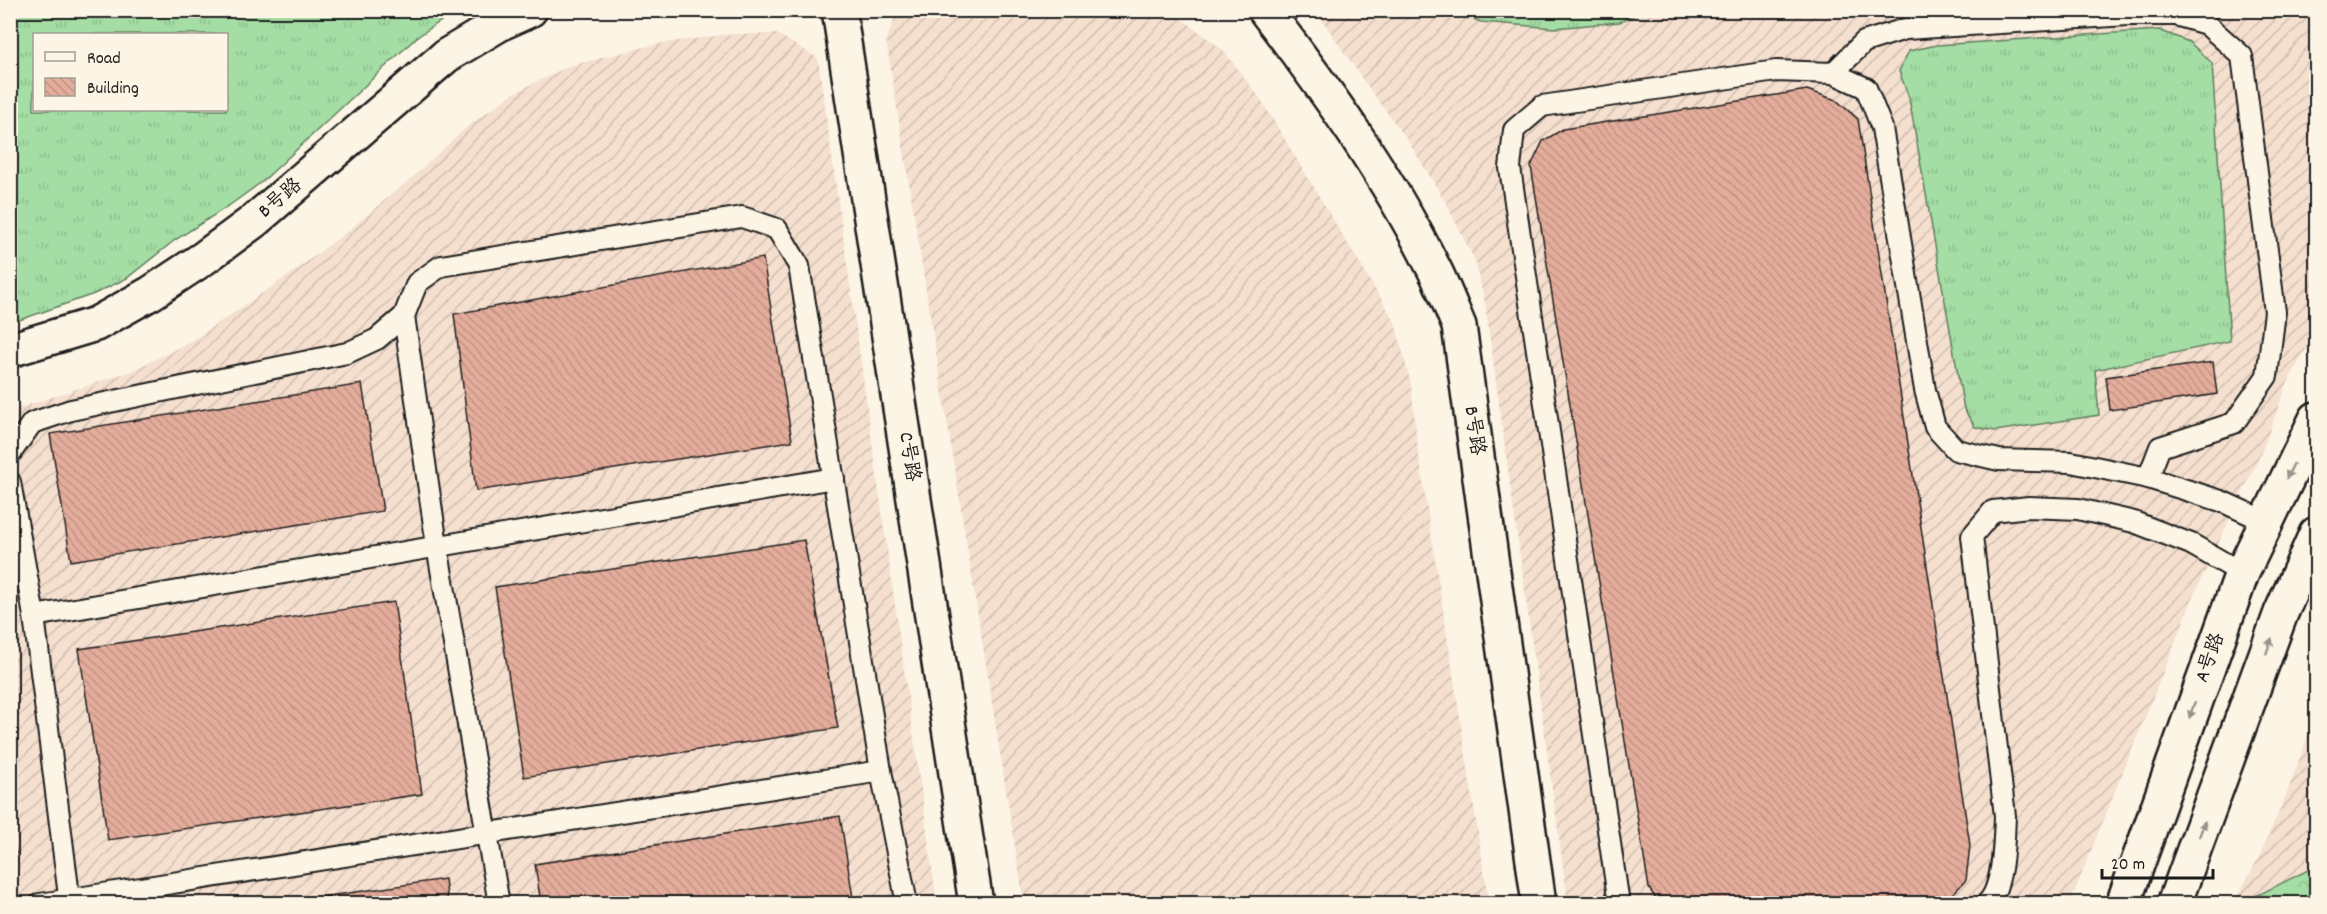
<svg xmlns="http://www.w3.org/2000/svg" width="2327" height="914" font-family="Dekko,'LXGW WenKai TC',sans-serif">
	<style>
		.industrial { fill: url(#industrial-furrows) }
		.grass { fill: url(#grass-tufts); stroke: #607d60; stroke-width: 1.5; fill-rule: evenodd }
		.forest { fill: url(#forest-crowns); stroke: #607d60; stroke-width: 1.5 }
		.building { fill: url(#building-back-hatch); stroke: #1c1c1c; stroke-width: 1.5 }
		.lines { fill: none; stroke-linecap: round; stroke-linejoin: round }
		.lane-casing { stroke: #1c1c1c; stroke-width: 24 }
		.street-casing { stroke: #1c1c1c; stroke-width: 38 }
		.secondary-casing { stroke: #1c1c1c; stroke-width: 38 }
		.lane { stroke: #fcf5e5; stroke-width: 20 }
		.street { stroke: #fcf5e5; stroke-width: 33 }
		.secondary { stroke: #fcf5e5; stroke-width: 33 }
		.oneway { fill: #97938b }
		.labels { text-anchor: middle; dominant-baseline: central; stroke-width: 4.5; stroke-linejoin: round; paint-order: stroke }
		.street-label { font-size: 20px; fill: #1c1c1c; stroke: #fcf5e5 }
	</style>
	<defs>
		<pattern id="industrial-furrows" width="10" height="10" patternUnits="userSpaceOnUse" patternTransform="scale(1.5)"><rect width="10" height="10" fill="#f5dfcf"/><path d="M-1 1l2-2M0 10L10 0M9 11l2-2" fill="none" stroke="#d1bfb1"/></pattern>
		<pattern id="grass-tufts" width="24" height="20" patternUnits="userSpaceOnUse" patternTransform="scale(1.5)"><rect width="24" height="20" fill="#a4dea4"/><path d="M3 7l-1-3M5 7V3M7 7l1-3M15 17l-1-3M17 17v-4M19 17l1-3" fill="none" stroke="#8dbe8d"/></pattern>
		<pattern id="forest-crowns" width="20" height="18" patternUnits="userSpaceOnUse" patternTransform="scale(1.5)"><rect width="20" height="18" fill="#a4dea4"/><path d="M2 6a3 3 0 1 1 6 0M12 15a3 3 0 1 1 6 0" fill="none" stroke="#8dbe8d"/></pattern>
		<pattern id="building-back-hatch" width="6" height="6" patternUnits="userSpaceOnUse" patternTransform="scale(1.5)"><rect width="6" height="6" fill="#e4ac9b"/><path d="M-1 5l2 2M0 0l6 6M5-1l2 2" fill="none" stroke="#c39385"/></pattern>
	</defs>
	<rect width="100%" height="100%" fill="#fcf5e5"/>
	<filter id="ink" filterUnits="userSpaceOnUse"><feTurbulence type="fractalNoise" baseFrequency=".0167" numOctaves="2"/><feDisplacementMap in="SourceGraphic" scale="12" xChannelSelector="R" yChannelSelector="G"/><feConvolveMatrix kernelMatrix="1 2 1 2 8 2 1 2 1" color-interpolation-filters="sRGB"/></filter>
	<g filter="url(#ink)">
		<g class="industrial">
			<path d="M903,10L1165,11L1185,21L1223,50L1260,98L1395,322L1411,384L1418,450L1489,903H1024L886,40L896,15Z"/>
			<path d="M1641,10L2316,11V331L2287,384L2261,454L2198,586L2070,903H1568L1485,303L1475,261L1445,201L1408,141L1363,80L1316,11H1452L1481,22H1619Z"/>
			<path d="M729,34H777L818,58L937,903H11L10,411L131,371L192,341L293,272L348,231L415,175L468,126L514,93L569,66L657,44Z"/>
			<path d="M2316,714V866L2244,903L2233,904L2258,859L2287,793Z"/>
		</g>
		<g class="grass">
			<path d="M11,10H456V11L417,37L263,181L230,205L175,240L127,278L94,294L11,323ZM34,34H226V110H34Z"/>
			<path d="M1452,11L1641,10V11L1620,22L1555,28L1481,22Z"/>
			<path d="M2159,30L2189,42L2212,63L2230,341L2095,370L2099,415L1995,431L1975,427L1964,409L1909,98L1899,71L1909,51L1937,45Z"/>
		</g>
		<path class="forest" d="M2316,866V903H2244L2246,901Z"/>
		<g class="building">
			<path d="M1807,90L1836,100L1858,119L1970,845L1966,880L1946,901L1933,904H1659L1649,888L1531,166L1543,141L1563,129Z"/>
			<path d="M763,258L792,441L476,491L454,314Z"/>
			<path d="M2213,362L2217,394L2110,410L2106,377Z"/>
			<path d="M362,384L383,511L71,561L50,434Z"/>
			<path d="M804,540L838,728L524,777L495,587Z"/>
			<path d="M394,602L422,794L108,840L79,649Z"/>
			<path d="M840,816L854,904H541L535,864Z"/>
			<path d="M10,822L16,854L10,855Z"/>
			<path d="M445,879L448,904H273Z"/>
		</g>
		<g class="lines">
			<g class="lane-casing">
				<g id="lane">
					<path d="M1833,73L1864,42L1905,29L2128,15H2175L2206,24L2242,56L2275,312L2267,376L2234,423L2160,447L2148,478"/>
					<path d="M404,316L437,546L499,904"/>
					<path d="M10,454L32,423L71,410L347,353L377,339L404,316L417,283L441,266L742,217L777,229L799,266L881,771L907,904"/>
					<path d="M10,482L34,616L70,904"/>
					<path d="M34,616L834,478"/>
					<path d="M40,904L881,771"/>
					<path d="M1619,904L1510,168L1514,130L1542,106L1776,71L1833,73L1866,88L1882,128L1925,390L1935,427L1956,450L1999,460L2071,462L2148,478L2221,501L2267,522"/>
					<path d="M1986,904C2004,889 2004,838 2005,816L1972,536L1993,511L2029,507L2078,509L2134,522L2191,544L2242,573"/>
				</g>
			</g>
			<g class="street-casing">
				<g id="street">
					<path d="M839,10L976,904"/>
					<path d="M1265,10C1326,90 1386,173 1431,263C1442,283 1450,305 1459,326L1539,904"/>
					<path d="M10,350L96,324L151,293L204,258L254,221L446,56L501,23L530,10"/>
				</g>
			</g>
			<g class="secondary-casing">
				<g id="secondary">
					<path d="M2123,904L2242,573L2316,419"/>
					<path d="M2174,904L2281,613L2316,534"/>
				</g>
			</g>
			<use href="#lane" class="lane"/>
			<use href="#street" class="street"/>
			<use href="#secondary" class="secondary"/>
		</g>
		<defs><path id="oneway-solid" d="M-6-.8H1V-3.2L6.5 0L1 3.2V.8H-6Z" transform="scale(1.5)"/></defs>
		<g class="oneway">
			<use href="#oneway-solid" transform="translate(2290 471) rotate(116)"/>
			<use href="#oneway-solid" transform="translate(2269 646) rotate(-70)"/>
			<use href="#oneway-solid" transform="translate(2192 710) rotate(109)"/>
			<use href="#oneway-solid" transform="translate(2202 829) rotate(-70)"/>
		</g>
	</g>
	<g class="labels">
		<g class="street-label">
			<text transform="translate(281 199) rotate(-40)">B号路</text>
			<text transform="translate(1473 431) rotate(82)">B号路</text>
			<text transform="translate(908 457) rotate(81)">C号路</text>
			<text transform="translate(2211 658) rotate(-70)">A号路</text>
		</g>
	</g>
	<rect width="2327" height="914" fill="none" stroke="#fcf5e5" stroke-width="36"/>
	<rect x="18" y="18" width="2291" height="878" fill="none" stroke="#1c1c1c" stroke-width="2" filter="url(#ink)"/>
	<rect x="33" y="33" width="195" height="78" fill="#fcf5e5" stroke="#a29e95" stroke-width="1.5"/>
	<rect x="45" y="52" width="30" height="9" fill="#fcf5e5" stroke="#a29e95" stroke-width="1.5"/>
	<text x="87" y="63" font-size="18" fill="#1c1c1c">Road</text>
	<rect x="45" y="78" width="30" height="18" fill="url(#building-back-hatch)" stroke="#a29e95" stroke-width="1.5"/>
	<text x="87" y="93" font-size="18" fill="#1c1c1c">Building</text>
	<path d="M2102 869v9h111v-9" fill="none" stroke="#1c1c1c" stroke-width="3"/>
	<text x="2111" y="869" font-size="18" fill="#1c1c1c" stroke="#fcf5e5" stroke-width="4.5" paint-order="stroke">20 m</text>
</svg>
